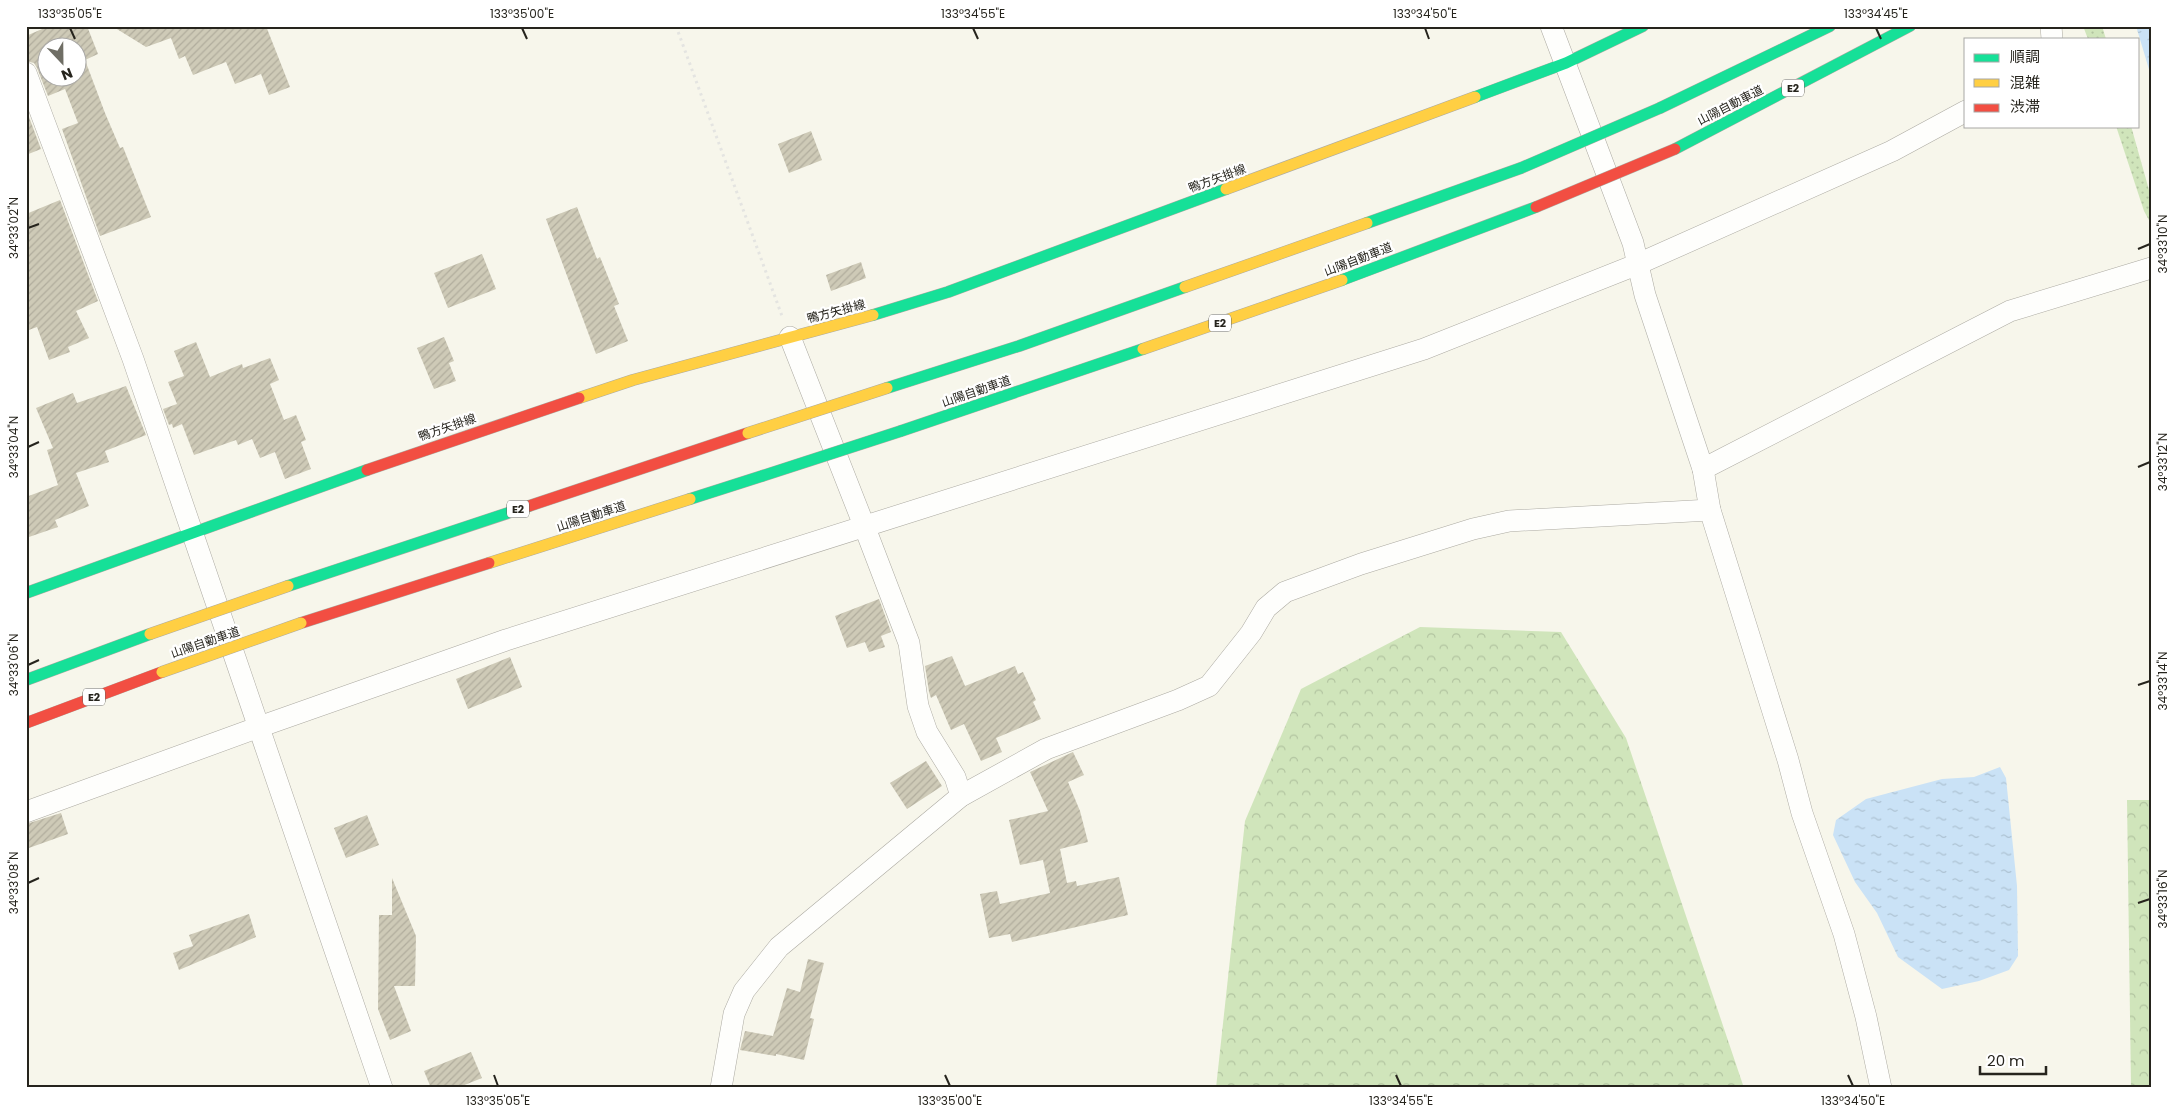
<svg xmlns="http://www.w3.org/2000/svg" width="2177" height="1114" font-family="Poppins,'Noto Sans JP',sans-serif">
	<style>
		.grass { fill: url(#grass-dots) }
		.forest { fill: url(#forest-crowns) }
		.water { fill: url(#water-ripples) }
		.building { fill: url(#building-hatch); fill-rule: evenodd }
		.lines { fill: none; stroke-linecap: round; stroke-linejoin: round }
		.street-casing { stroke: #acaaa2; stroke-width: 22 }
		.fast-casing { stroke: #acaaa2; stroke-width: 12 }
		.slow-casing { stroke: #acaaa2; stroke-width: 12 }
		.jam-casing { stroke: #acaaa2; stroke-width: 12 }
		.path { stroke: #e4e4e1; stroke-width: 3; stroke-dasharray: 2.5 4; stroke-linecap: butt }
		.street { stroke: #fefefc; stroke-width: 21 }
		.fast { stroke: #16e098; stroke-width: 11 }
		.slow { stroke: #ffcf43; stroke-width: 11 }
		.jam { stroke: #f24e42; stroke-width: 11 }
		.fast-bridge-casing { stroke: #acaaa2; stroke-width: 12; stroke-linecap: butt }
		.slow-bridge-casing { stroke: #acaaa2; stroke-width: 12; stroke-linecap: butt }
		.jam-bridge-casing { stroke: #acaaa2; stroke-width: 12; stroke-linecap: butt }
		.fast-bridge { stroke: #16e098; stroke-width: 11 }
		.slow-bridge { stroke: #ffcf43; stroke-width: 11 }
		.jam-bridge { stroke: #f24e42; stroke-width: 11 }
		.ticks { fill: none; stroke: #26241d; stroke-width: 2 }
		.labels { text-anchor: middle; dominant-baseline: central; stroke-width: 4.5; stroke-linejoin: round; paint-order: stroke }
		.shield { fill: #fff; stroke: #676661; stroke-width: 1 }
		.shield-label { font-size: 11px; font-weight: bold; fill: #26241d }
		.street-label { font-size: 12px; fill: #26241d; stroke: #fff }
		.neatline { fill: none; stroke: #26241d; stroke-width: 2 }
		.ticks-label { font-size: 12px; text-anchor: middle; fill: #26241d }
	</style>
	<defs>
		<pattern id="grass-dots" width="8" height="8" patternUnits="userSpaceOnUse" patternTransform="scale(1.25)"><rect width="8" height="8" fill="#d0e5bb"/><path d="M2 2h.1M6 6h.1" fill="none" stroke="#b2c4a0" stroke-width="1.8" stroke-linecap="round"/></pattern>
		<pattern id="forest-crowns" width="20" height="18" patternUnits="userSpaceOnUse" patternTransform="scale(1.25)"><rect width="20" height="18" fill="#d0e5bb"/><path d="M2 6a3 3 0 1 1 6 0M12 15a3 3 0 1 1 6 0" fill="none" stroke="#b2c4a0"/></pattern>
		<pattern id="water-ripples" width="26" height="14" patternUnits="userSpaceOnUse" patternTransform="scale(1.25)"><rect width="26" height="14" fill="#cae2f6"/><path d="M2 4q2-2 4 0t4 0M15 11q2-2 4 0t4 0" fill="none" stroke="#adc2d2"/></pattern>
		<pattern id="building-hatch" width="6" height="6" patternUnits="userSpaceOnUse" patternTransform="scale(1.25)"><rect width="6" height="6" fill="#cecab7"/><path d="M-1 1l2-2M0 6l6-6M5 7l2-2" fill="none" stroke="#b1ad9d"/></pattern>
	</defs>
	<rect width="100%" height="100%" fill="#f7f6eb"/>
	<g class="grass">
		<path d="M2083,26H2102L2106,39H2088Z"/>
		<path d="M2116,126H2131L2151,197V224L2144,211Z"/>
	</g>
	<g class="forest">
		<path d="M1420,627L1561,632L1626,738L1744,1088H1216L1245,821L1301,689Z"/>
		<path d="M2127,800H2151V1088H2131Z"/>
	</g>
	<g class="water">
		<path d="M2136,26H2151V76Z"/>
		<path d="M2000,767L2006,778L2017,886L2018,956L2009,970L1979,981L1942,989L1898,957L1877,913L1855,882L1833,835L1836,820L1866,799L1942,779L1974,777Z"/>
	</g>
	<g class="building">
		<path d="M49,26H87L98,54L85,60L105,113L120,148L123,147L151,217L100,236L62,129L78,123L65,89L48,96L37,68L34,63L26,61V36ZM48,48H78V78H48Z"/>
		<path d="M112,26H266L290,87L269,95L261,74L235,84L226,62L193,75L185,56L179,59L171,38L146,47Z"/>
		<path d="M26,109L41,149L26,155Z"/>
		<path d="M811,131L822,160L789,173L778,144Z"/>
		<path d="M60,200L98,301L76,311L89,338L68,347L70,352L49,360L37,327L26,331V214Z"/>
		<path d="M577,207L597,259L600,257L619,304L614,306L628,341L596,354L546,219Z"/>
		<path d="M482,254L496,289L448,308L434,273Z"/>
		<path d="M861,262L866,278L831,291L826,275Z"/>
		<path d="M444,337L454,361L449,363L456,381L434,389L417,348Z"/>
		<path d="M196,342L210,377L242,364L243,368L270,358L279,380L270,384L284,420L296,415L306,440L301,442L311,469L285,479L275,452L260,458L252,439L238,445L236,440L194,455L182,424L173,428L172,424L169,425L163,409L177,404L168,382L184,376L174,351Z"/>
		<path d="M126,386L146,435L105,451L109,462L76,473L89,506L55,520L58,527L26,538V497L58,485L47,450L53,448L36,408L73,393L77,403Z"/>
		<path d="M879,599L891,632L881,636L885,647L869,652L865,642L847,648L835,616Z"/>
		<path d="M952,656L965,686L1015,666L1018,674L1023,672L1036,700L1033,702L1041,719L996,738L1002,752L981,761L964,724L951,730L936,695L931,698L929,692L925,666Z"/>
		<path d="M510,657L522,687L468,709L456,679Z"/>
		<path d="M1073,752L1084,775L1068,782L1080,811L1088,842L1060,849L1067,883L1076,881L1077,886L1119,877L1128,915L1012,942L1010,934L989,938L980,894L997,891L1000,904L1050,893L1043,860L1020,865L1009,820L1048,811L1030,772Z"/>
		<path d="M926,761L942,786L907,809L890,783Z"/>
		<path d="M61,813L68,834L26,849V824Z"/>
		<path d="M367,815L379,845L346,858L334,828Z"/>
		<path d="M392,878L416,936L415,986H394L411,1031L390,1040L378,1009L379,915H392Z"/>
		<path d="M249,914L256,937L179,970L173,953L193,946L189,935Z"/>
		<path d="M808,959L824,963L810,1018L814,1019L804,1060L776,1054V1056L740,1050L745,1031L773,1036L787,988L800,992Z"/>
		<path d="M471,1052L482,1078L457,1088H431L424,1071Z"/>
	</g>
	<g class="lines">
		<g class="street-casing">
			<g id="street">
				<path d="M1551,26L1633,243L1645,295L1703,469L1710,510L1788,760L1802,813L1844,934L1866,1017L1881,1088"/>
				<path d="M2051,26L2052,39"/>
				<path d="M26,73L133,359L382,1088"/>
				<path d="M790,337L865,528L909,643L918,706L927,732L955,777L961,796"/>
				<path d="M1703,469L2010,311L2151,268"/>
				<path d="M26,812L259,727L506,640L1424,349L1638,264L1892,151L1966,111"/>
				<path d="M721,1088L734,1014L744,991L779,947L961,796L1046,749L1178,700L1209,686L1251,633L1266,608L1285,592L1361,564L1473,529L1509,521L1710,510"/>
			</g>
		</g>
		<g class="fast-casing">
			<g id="fast">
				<path d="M1475,97L1566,63L1643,26"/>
				<path d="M1660,108L1830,26"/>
				<path d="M1675,149L1910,26"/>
				<path d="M1367,223L1521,168"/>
				<path d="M1342,280L1536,207"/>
				<path d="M873,315L948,292L1226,189"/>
				<path d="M887,388L1019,346L1185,287"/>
				<path d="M901,431L1143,349"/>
				<path d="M690,499L762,476"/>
				<path d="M288,586L529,506"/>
				<path d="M26,593L367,470"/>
				<path d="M26,680L150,634"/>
			</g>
		</g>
		<g class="slow-casing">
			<g id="slow">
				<path d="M1226,189L1475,97"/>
				<path d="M1185,287L1367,223"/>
				<path d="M1143,349L1342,280"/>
				<path d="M579,398L633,380L873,315"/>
				<path d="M489,563L690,499"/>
			</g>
		</g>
		<g class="jam-casing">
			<g id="jam">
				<path d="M367,470L579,398"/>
				<path d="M529,506L748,433"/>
				<path d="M301,623L489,563"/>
				<path d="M26,723L162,672"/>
			</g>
		</g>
		<path class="path" d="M676,26L782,316"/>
		<use href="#street" class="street"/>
		<use href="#fast" class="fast"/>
		<use href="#slow" class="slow"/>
		<use href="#jam" class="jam"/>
		<g class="fast-bridge-casing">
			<g id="fast-bridge">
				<path d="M1521,168L1660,108"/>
				<path d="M762,476L901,431"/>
			</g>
		</g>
		<g class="slow-bridge-casing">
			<g id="slow-bridge">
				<path d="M748,433L887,388"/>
				<path d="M150,634L288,586"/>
				<path d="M162,672L301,623"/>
			</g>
		</g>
		<g class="jam-bridge-casing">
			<path id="jam-bridge" d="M1536,207L1675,149"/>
		</g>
		<use href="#fast-bridge" class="fast-bridge"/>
		<use href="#slow-bridge" class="slow-bridge"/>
		<use href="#jam-bridge" class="jam-bridge"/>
	</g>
	<path class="ticks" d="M70,28L75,39M522,28L527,39M973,28L978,39M1425,28L1429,39M1876,28L1881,39M28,228L39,224M2138,249L2150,244M28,447L39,442M2138,467L2150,462M28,665L39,660M2138,685L2150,681M28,883L39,878M2138,903L2150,899M494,1075L498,1086M945,1075L950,1086M1396,1075L1401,1086M1848,1075L1853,1086"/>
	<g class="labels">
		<g class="shield">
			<rect x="1782" y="79.5" width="22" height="17" rx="4"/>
			<rect x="1209" y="314.5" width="22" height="17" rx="4"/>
			<rect x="507" y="500.5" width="22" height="17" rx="4"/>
			<rect x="83" y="688.5" width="22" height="17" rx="4"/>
		</g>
		<g class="shield-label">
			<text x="1793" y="88">E2</text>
			<text x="1220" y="323">E2</text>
			<text x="518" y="509">E2</text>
			<text x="94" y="697">E2</text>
		</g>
		<g class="street-label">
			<text transform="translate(1730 105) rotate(-27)">山陽自動車道</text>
			<text transform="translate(1217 178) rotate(-20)">鴨方矢掛線</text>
			<text transform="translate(1358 259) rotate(-21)">山陽自動車道</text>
			<text transform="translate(836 311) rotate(-15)">鴨方矢掛線</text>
			<text transform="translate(976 391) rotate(-19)">山陽自動車道</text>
			<text transform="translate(447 427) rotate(-19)">鴨方矢掛線</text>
			<text transform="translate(591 516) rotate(-18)">山陽自動車道</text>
			<text transform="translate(205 642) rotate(-19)">山陽自動車道</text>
		</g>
	</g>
	<rect width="2177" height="1114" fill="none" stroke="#ffffff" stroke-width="55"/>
	<rect x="1964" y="38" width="175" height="90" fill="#ffffff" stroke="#a8a7a5"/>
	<rect x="1974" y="54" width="25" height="8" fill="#16e098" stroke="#a8a7a5"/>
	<text x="2010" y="62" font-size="15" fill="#26241d">順調</text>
	<rect x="1974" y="79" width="25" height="8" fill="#ffcf43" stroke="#a8a7a5"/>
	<text x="2010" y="88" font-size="15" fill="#26241d">混雑</text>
	<rect x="1974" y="104" width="25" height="8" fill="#f24e42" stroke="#a8a7a5"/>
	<text x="2010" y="112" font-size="15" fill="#26241d">渋滞</text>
	<g transform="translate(62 62) rotate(158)"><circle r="24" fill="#ffffff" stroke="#a8a7a5"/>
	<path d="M0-4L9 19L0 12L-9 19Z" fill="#6f6e65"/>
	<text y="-8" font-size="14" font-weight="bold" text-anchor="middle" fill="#26241d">N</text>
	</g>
	<path d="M1980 1066v8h66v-8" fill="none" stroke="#26241d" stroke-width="2.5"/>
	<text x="1987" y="1066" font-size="15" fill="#26241d" stroke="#ffffff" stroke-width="4" paint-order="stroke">20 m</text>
	<rect x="28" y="28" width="2122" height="1058" class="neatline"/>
	<g class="ticks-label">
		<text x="70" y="18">133°35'05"E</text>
		<text x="522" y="18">133°35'00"E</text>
		<text x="973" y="18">133°34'55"E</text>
		<text x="1425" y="18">133°34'50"E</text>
		<text x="1876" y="18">133°34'45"E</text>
		<text transform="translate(14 228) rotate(-90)" y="4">34°33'02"N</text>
		<text transform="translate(2163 244) rotate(-90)" y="4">34°33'10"N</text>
		<text transform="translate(14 447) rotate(-90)" y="4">34°33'04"N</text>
		<text transform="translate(2163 462) rotate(-90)" y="4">34°33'12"N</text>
		<text transform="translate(14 665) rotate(-90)" y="4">34°33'06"N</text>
		<text transform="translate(2163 681) rotate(-90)" y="4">34°33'14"N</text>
		<text transform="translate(14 883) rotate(-90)" y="4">34°33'08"N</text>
		<text transform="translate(2163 899) rotate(-90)" y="4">34°33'16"N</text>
		<text x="498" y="1105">133°35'05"E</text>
		<text x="950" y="1105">133°35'00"E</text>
		<text x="1401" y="1105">133°34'55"E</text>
		<text x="1853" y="1105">133°34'50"E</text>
	</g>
</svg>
